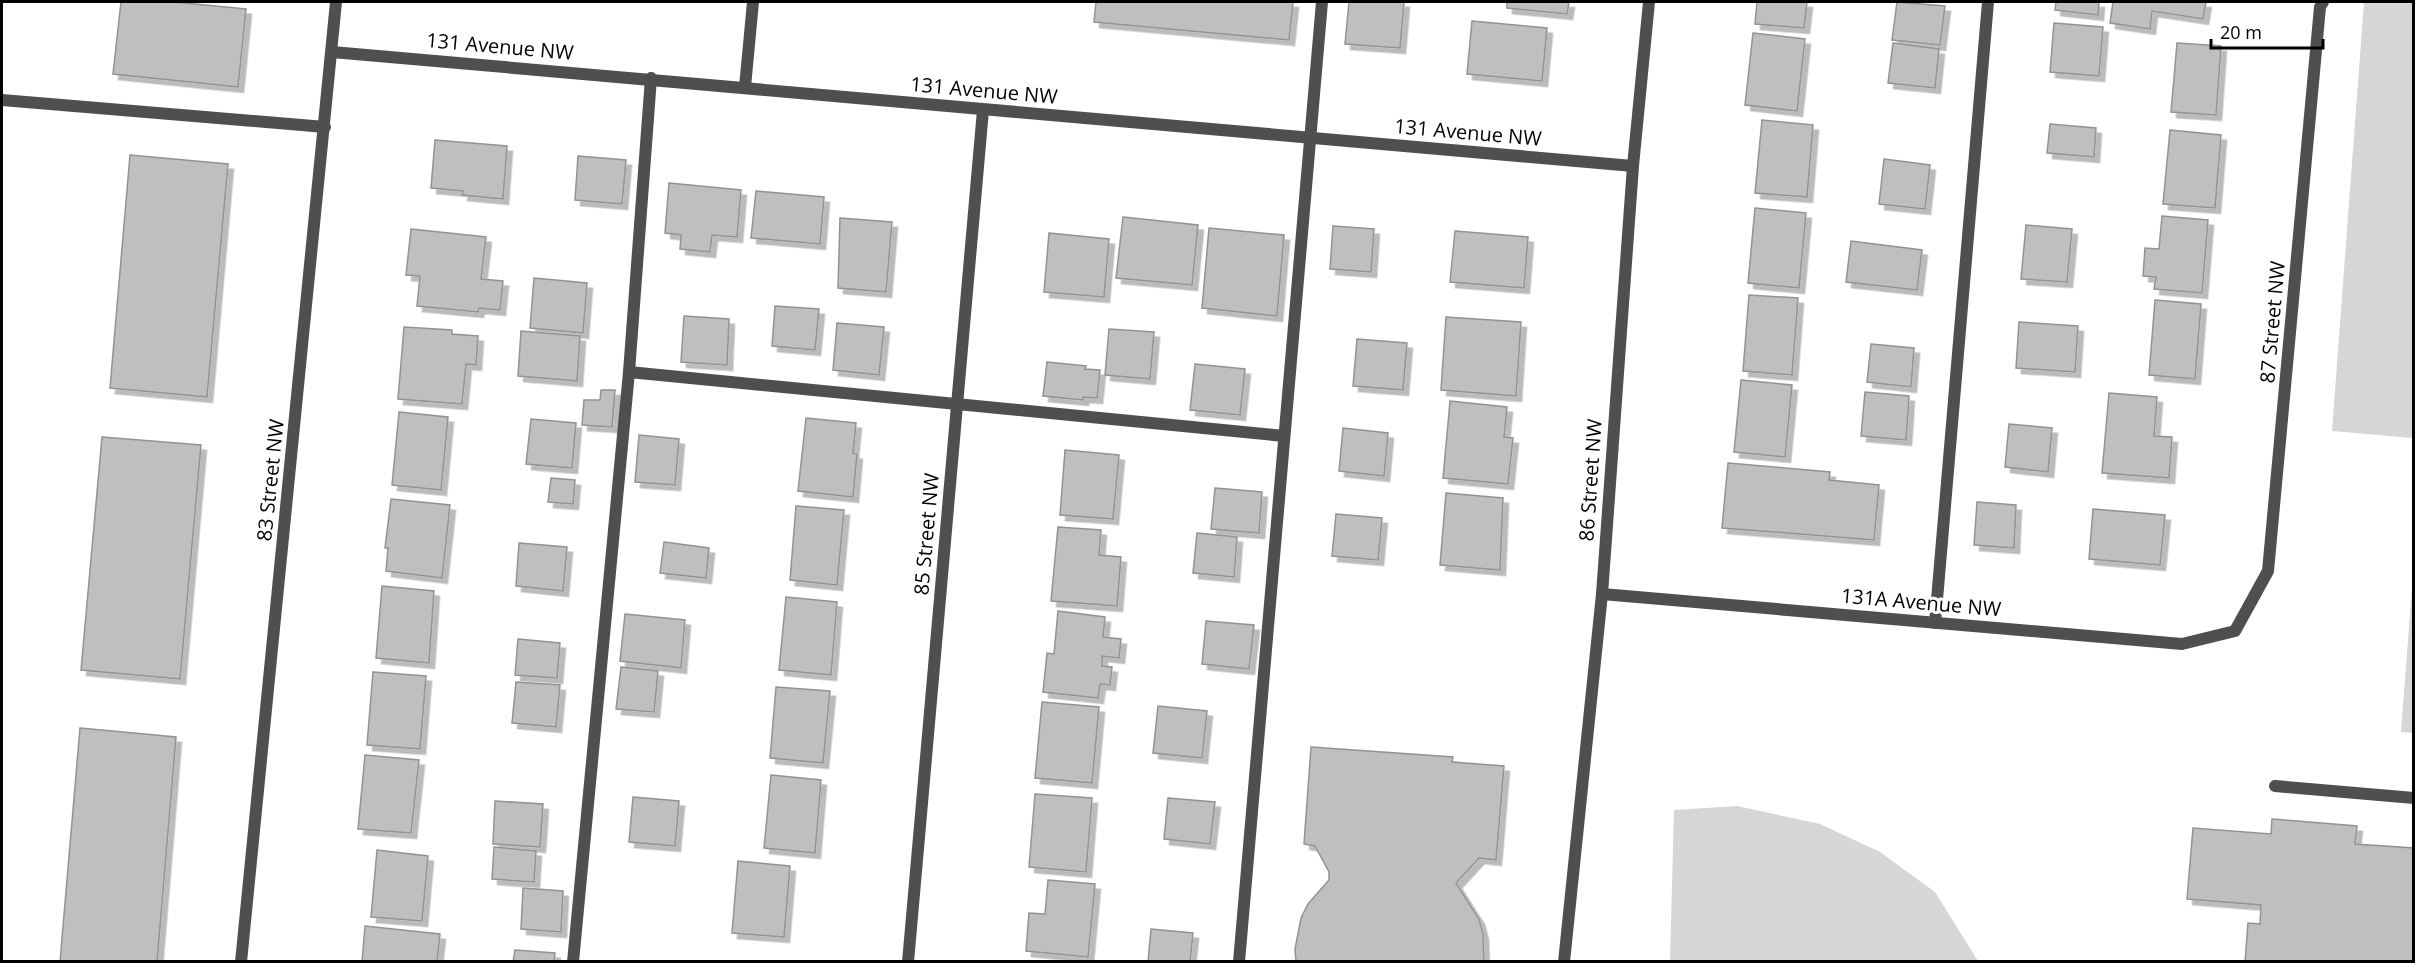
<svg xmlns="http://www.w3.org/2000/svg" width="2415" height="963" font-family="'Open Sans',sans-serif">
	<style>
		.green { fill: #d6d6d6 }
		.building { fill: #bfbfbf; stroke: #939393; stroke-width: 1.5; filter: url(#shadow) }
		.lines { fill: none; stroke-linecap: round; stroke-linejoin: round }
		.lane { stroke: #4f4f4f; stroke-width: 12 }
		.street { stroke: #4f4f4f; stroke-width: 12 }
		.labels { text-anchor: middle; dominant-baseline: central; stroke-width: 6; stroke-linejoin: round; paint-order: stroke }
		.street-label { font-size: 20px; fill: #000; stroke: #fff }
	</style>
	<defs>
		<filter id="shadow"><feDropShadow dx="5.5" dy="5.5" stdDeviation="0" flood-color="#0004"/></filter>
	</defs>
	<rect width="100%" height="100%" fill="#fff"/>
	<g class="green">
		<path d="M2364,2H2413V438L2332,431Z"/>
		<path d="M2413,574L2414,733H2413L2401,732Z"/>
		<path d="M1737,806L1820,824L1880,852L1935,892L1978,961H1670L1674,810Z"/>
	</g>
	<g class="building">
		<path d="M121,2H174L246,9L238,87L113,74Z"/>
		<path d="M1096,2H1293L1289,40L1094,22Z"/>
		<path d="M1349,2H1404L1400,48L1345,44Z"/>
		<path d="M1507,2H1569L1567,14L1507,8Z"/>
		<path d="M1757,2H1807L1804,28L1755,24Z"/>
		<path d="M1897,2L1945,6L1940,45L1892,40Z"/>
		<path d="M2056,2H2099L2098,15L2055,10Z"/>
		<path d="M2113,2H2206L2203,19L2152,11L2150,29L2110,23Z"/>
		<path d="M1472,21L1547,28L1542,81L1467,74Z"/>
		<path d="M2054,23L2103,27L2099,76L2050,72Z"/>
		<path d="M1753,33L1805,39L1797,111L1745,105Z"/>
		<path d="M1893,43L1939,49L1935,88L1888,83Z"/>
		<path d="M2177,43L2221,46L2216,115L2171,112Z"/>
		<path d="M1762,120L1813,125L1807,197L1755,193Z"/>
		<path d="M2050,124L2096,128L2094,157L2047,153Z"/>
		<path d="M2170,130L2221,135L2215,208L2163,204Z"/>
		<path d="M435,140L507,146L503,199L462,195L463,191L431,188Z"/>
		<path d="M130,155L228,164L207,397L110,388Z"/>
		<path d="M578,156L626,160L622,204L575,200Z"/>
		<path d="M1884,159L1930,165L1925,209L1879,204Z"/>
		<path d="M669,183L741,190L737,237L712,235L710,252L680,249L681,235L665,233Z"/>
		<path d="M756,191L824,197L820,244L751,238Z"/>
		<path d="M1755,208L1806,213L1799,288L1748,283Z"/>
		<path d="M2162,216L2208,220L2202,293L2154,289L2156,277L2143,276L2145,248L2159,249Z"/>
		<path d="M1123,217L1198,225L1192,285L1116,278Z"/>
		<path d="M840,218L892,222L886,292L838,288Z"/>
		<path d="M2026,225L2072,229L2067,282L2021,279Z"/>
		<path d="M1333,226L1374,229L1371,272L1330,269Z"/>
		<path d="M1209,228L1284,235L1277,316L1202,308Z"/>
		<path d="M411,229L486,237L481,279L503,281L500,310L479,308L478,312L417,306L420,276L406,275Z"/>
		<path d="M1455,231L1528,237L1524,288L1450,282Z"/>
		<path d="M1049,233L1109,239L1104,297L1044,292Z"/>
		<path d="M1851,241L1922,250L1917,290L1846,282Z"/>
		<path d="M534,278L587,283L583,333L530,328Z"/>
		<path d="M1749,295L1798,298L1792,375L1743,371Z"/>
		<path d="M2155,300L2201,304L2195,379L2149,375Z"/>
		<path d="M775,306L819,309L815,350L772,346Z"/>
		<path d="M684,316L729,319L727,365L681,362Z"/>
		<path d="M1446,317L1521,322L1516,396L1441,390Z"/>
		<path d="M2019,322L2078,326L2075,372L2016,368Z"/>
		<path d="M837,323L884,327L879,375L833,370Z"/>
		<path d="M404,327L452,330V334L478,336L476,365L466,364L462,404L398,399Z"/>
		<path d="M1109,329L1154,332L1150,379L1105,375Z"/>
		<path d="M521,331L580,336L577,381L518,376Z"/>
		<path d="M1357,339L1407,343L1403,390L1353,386Z"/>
		<path d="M1871,344L1914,348L1911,387L1867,382Z"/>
		<path d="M1047,362L1086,366L1085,369L1100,370L1097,398L1083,397V400L1043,396Z"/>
		<path d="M1195,364L1245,369L1240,415L1190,410Z"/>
		<path d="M1741,380L1792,385L1785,457L1734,452Z"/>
		<path d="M601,390H615L612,427L582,425L584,400H600Z"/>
		<path d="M1865,392L1909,396L1906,440L1861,436Z"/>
		<path d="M2109,393L2157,397L2154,436L2172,437L2169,478L2102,473Z"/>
		<path d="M1450,401L1507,407L1504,437L1513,438L1508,484L1443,478Z"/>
		<path d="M399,412L448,417L441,490L392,485Z"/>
		<path d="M806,418L856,423L853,453L857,454L853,497L798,491Z"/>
		<path d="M531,419L576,423L572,468L526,464Z"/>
		<path d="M2009,424L2052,428L2048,472L2005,467Z"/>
		<path d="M1343,428L1388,433L1384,476L1339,471Z"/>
		<path d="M639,435L679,439L675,485L635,482Z"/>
		<path d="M102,437L201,445L180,679L81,670Z"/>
		<path d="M1065,450L1119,455L1113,519L1060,515Z"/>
		<path d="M1728,463L1830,472L1829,480L1879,485L1874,540L1722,528Z"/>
		<path d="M551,478L575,480L573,504L548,502Z"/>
		<path d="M1215,488L1262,492L1259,533L1211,529Z"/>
		<path d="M1446,493L1503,498L1500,570L1440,565Z"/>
		<path d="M391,499L450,505L442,578L386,571L388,548H385Z"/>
		<path d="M1977,502L2016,505L2014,548L1974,545Z"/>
		<path d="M796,506L844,510L837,585L790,580Z"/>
		<path d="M2093,509L2165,515L2160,565L2089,559Z"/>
		<path d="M1336,514L1382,518L1378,560L1332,556Z"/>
		<path d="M1058,527L1101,530L1099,555L1121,557L1117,606L1051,601Z"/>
		<path d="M1197,533L1237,537L1234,577L1193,573Z"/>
		<path d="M664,542L709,548L706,578L660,573Z"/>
		<path d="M519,543L567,547L563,591L516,586Z"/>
		<path d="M382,586L434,591L429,663L376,658Z"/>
		<path d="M786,597L837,602L831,675L779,670Z"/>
		<path d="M1058,611L1105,617L1103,637L1121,639L1119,658L1102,656V666L1112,667L1110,685L1100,684L1098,698L1043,692L1047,653L1054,654Z"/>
		<path d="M625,614L685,620L681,668L620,661Z"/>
		<path d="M1206,621L1254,625L1249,669L1202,664Z"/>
		<path d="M518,639L560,643L557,678L515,675Z"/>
		<path d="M621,667L658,671L654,712L616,709Z"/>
		<path d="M373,672L426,676L420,749L367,745Z"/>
		<path d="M516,682L560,685L556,727L512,723Z"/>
		<path d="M776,687L830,691L823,763L770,758Z"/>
		<path d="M1042,702L1099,707L1092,783L1035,778Z"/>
		<path d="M1158,706L1207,711L1202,758L1153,753Z"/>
		<path d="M80,728L176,737L157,962H60Z"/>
		<path d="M1311,747L1453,757L1452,762L1504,766L1496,860L1479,858L1456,883L1479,919L1483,934L1484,962H1296L1295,949L1301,918L1308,904L1329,880V872L1315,846L1304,844Z"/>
		<path d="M365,755L419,760L411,833L358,829Z"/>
		<path d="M771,775L821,780L815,853L764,848Z"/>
		<path d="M1035,794L1092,798L1086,872L1029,867Z"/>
		<path d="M633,797L679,801L675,846L629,842Z"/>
		<path d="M1168,798L1215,802L1210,844L1164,839Z"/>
		<path d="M495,801L543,804L540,847L493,844Z"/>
		<path d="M2272,819L2357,826L2355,844L2414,848V962H2245L2248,923L2260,924L2261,905L2187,899L2193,828L2271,834Z"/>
		<path d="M494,847L536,851L534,882L492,879Z"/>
		<path d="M377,850L428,856L422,921L371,917Z"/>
		<path d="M738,861L790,866L784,937L732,933Z"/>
		<path d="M1048,880L1095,884L1088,957L1026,951L1029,913L1045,914Z"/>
		<path d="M523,888L563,891L561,932L521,929Z"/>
		<path d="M365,926L440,934L437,962H362Z"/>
		<path d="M1151,929L1193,933L1190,962H1148Z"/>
		<path d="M515,950L555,953L554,962H513Z"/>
	</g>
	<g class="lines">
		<g class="lane">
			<path d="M745,87L753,2"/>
			<path d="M2,100L325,127"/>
			<path d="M629,372L1284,436"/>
			<path d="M1935,623L1988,2"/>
			<path d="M2275,786L2414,798"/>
			<path d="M573,962L629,372L651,78"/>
			<path d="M1239,962L1322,2"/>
		</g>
		<g class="street">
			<path d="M332,52L1633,166"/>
			<path d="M1602,594L2182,644L2235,631L2268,571L2320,7L2323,2"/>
			<path d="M241,962L336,2"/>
			<path d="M908,962L983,110"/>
			<path d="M1564,962L1602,594L1633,166L1649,2"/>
		</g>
	</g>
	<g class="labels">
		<g class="street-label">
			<text transform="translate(500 46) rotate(5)">131 Avenue NW</text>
			<text transform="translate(984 90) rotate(5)">131 Avenue NW</text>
			<text transform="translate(1468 132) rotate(5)">131 Avenue NW</text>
			<text transform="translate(2272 322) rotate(-85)">87 Street NW</text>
			<text transform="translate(270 480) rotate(-84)">83 Street NW</text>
			<text transform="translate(1590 480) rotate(-86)">86 Street NW</text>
			<text transform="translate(926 534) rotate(-85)">85 Street NW</text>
			<text transform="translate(1921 602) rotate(5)">131A Avenue NW</text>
		</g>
	</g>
	<rect width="2415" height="963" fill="none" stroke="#000000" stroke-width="6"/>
	<path d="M2211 39v9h112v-9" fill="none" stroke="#000000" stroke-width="3"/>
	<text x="2220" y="39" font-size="18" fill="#000000" stroke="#ffffff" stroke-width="4.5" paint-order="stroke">20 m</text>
</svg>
